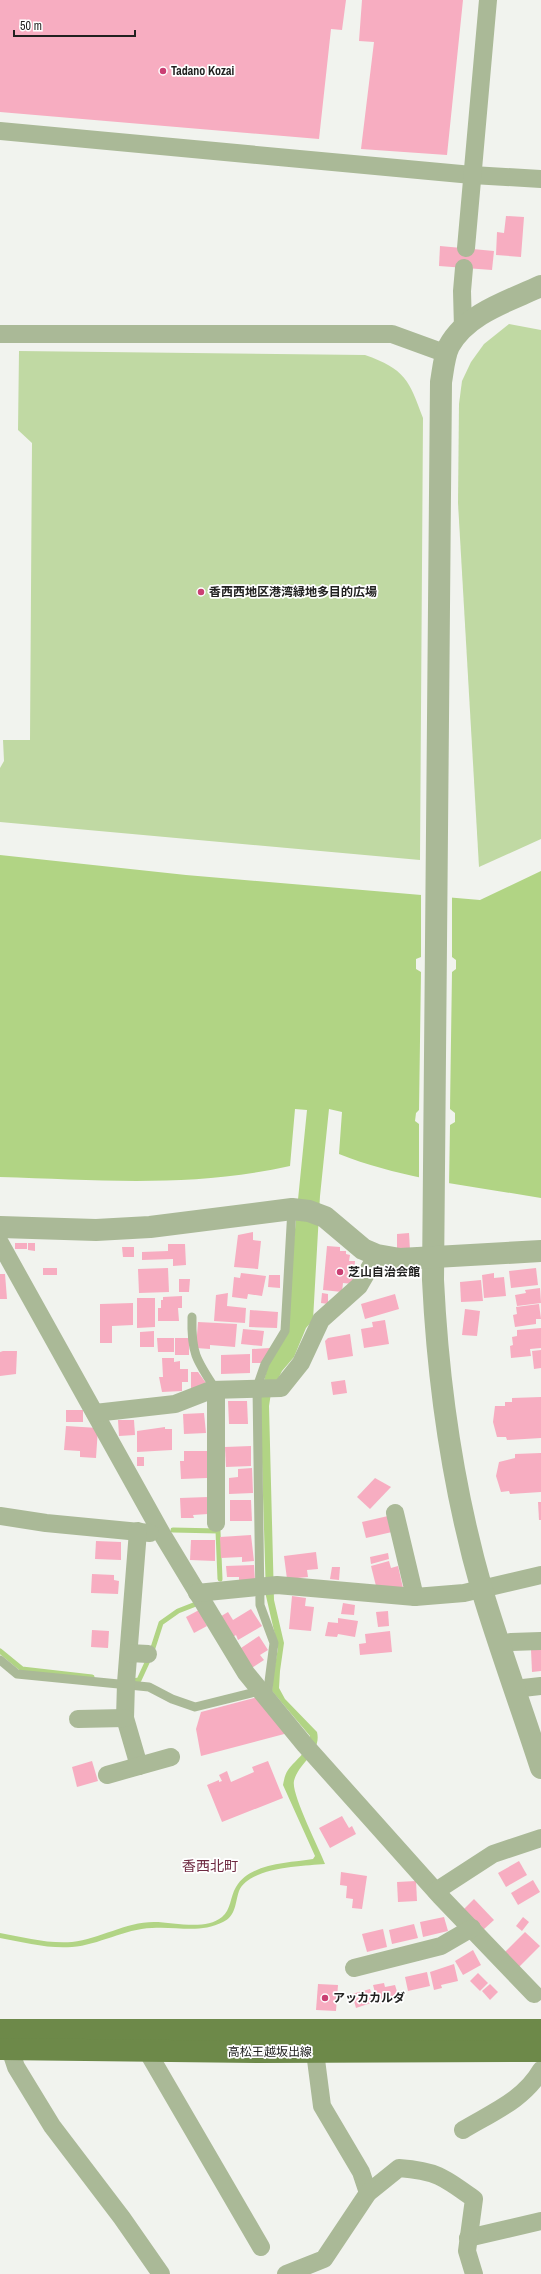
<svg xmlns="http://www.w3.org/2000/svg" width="541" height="2274" font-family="'Archivo Narrow','Noto Sans JP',sans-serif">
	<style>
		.green { fill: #c0d9a3 }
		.water { fill: #b1d484 }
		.pier { fill: #f1f3ee }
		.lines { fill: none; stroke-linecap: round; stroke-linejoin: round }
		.stream { stroke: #b1d484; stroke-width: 5 }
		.building { fill: #f7adc1 }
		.service { stroke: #aab997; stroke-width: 9 }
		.minor { stroke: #aab997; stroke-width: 18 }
		.tertiary { stroke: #aab997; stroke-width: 22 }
		.primary { stroke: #6d8949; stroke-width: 22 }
		.poi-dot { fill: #ca3f73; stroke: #fff; stroke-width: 1.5 }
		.labels { text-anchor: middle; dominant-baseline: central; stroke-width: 3.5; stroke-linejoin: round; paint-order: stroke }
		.poi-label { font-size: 12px; font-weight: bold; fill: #212120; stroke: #fff; text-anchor: start }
		.street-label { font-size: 12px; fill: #212120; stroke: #fff }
		.quarter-label { font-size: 14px; fill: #6e2a41; stroke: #fff }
	</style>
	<rect width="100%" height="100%" fill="#f1f3ee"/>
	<g class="green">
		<path d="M509,324L541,330V839L479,867L458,503L459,404L462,381L471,362L484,344Z"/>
		<path d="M19,351L365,355C405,369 409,380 423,418L420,860L0,822V768L4,761L3,740H30L32,443L18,430Z"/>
	</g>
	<path class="water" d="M0,855L186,875L480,900L541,871V1198C472,1186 405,1180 339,1154L342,1112L329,1109L320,1196L313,1320L306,1328L294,1357L282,1371L271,1393L269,1406L274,1600L284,1643L280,1671L279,1688L285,1699L317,1732C322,1752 298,1763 294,1781C291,1794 319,1848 325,1864C303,1866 249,1867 239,1891C235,1903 236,1916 223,1922C200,1934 176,1926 152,1928C124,1929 99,1945 72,1947C48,1949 23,1942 0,1938V1933C23,1937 48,1944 72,1942C100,1939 125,1922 154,1922C174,1922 205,1931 222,1917C231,1910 230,1897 236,1887C250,1863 288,1863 313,1859L315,1856L283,1785C284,1780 285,1774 288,1770C296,1759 310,1751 310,1736L272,1691L273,1676L278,1648L266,1596L260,1395L268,1366L284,1339L307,1110L295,1109L290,1166C191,1188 100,1180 0,1177Z"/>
	<path class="pier" d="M421,893L452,896V957L456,960V969L452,972L450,1109L455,1113V1122L450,1125L449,1186L419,1180V1124L415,1121L416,1113L419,1110L421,972L416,969V959L421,957Z"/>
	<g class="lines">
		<g class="stream">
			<path d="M173,1530L218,1531L220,1579"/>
			<path d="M0,1651L22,1669L92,1677"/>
			<path d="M132,1681L139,1680L151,1654L161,1623L178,1611L196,1604"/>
		</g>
	</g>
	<g class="building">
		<path d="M0,0H346L342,30L331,29L319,139L0,112Z"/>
		<path d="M362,0H463L447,155L361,149L374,42L359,41Z"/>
		<path d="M506,216L524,217L521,257L496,255L497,232L504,233Z"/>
		<path d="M440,246L494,251L492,270L439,266Z"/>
		<path d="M253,1232V1240L261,1241L258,1269L234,1267L238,1235Z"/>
		<path d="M409,1233L410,1250L397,1251V1234Z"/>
		<rect x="15" y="1243" width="12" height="6"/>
		<path d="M28,1243H35V1251L28,1250Z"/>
		<path d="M168,1244H185L186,1265L173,1266V1259L142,1260V1252L168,1251Z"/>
		<path d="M327,1246L340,1247V1251H346V1254L350,1255L349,1261H355L353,1284L343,1283L342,1292L323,1290Z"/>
		<path d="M122,1247H134V1257H123Z"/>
		<rect x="43" y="1268" width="14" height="7"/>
		<path d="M168,1268L169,1292L139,1293L138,1269Z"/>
		<path d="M536,1268L538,1285L511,1288L509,1271Z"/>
		<path d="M241,1273L266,1276L262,1296L248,1294L247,1299L232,1297L234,1277L240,1278Z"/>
		<path d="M494,1273V1278L504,1277L506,1296L484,1298L482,1275Z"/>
		<path d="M0,1274H5L7,1299H0Z"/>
		<path d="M269,1275H280V1288L268,1287Z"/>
		<path d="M179,1279H190L189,1292H179Z"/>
		<path d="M481,1280L483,1301L461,1302L460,1282Z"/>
		<path d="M540,1288L541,1303L517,1306L515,1295L526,1293L525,1290Z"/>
		<path d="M228,1293L227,1306L246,1308L245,1323L214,1321L216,1295Z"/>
		<path d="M322,1293L328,1294V1304L321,1303Z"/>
		<path d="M395,1294L399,1309L365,1319L361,1304Z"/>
		<path d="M182,1296V1308H178L179,1321H158V1308H161V1300H163V1297Z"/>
		<path d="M137,1298H155V1327L137,1328Z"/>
		<path d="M133,1303V1325L112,1326V1343H100V1304Z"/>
		<path d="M539,1304L541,1319H536V1324L515,1327L513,1315L517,1314L516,1307Z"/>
		<path d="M465,1309L480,1311L477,1336L462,1335Z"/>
		<path d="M250,1310L278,1312L277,1328L249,1327Z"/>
		<path d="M385,1320L389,1344L364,1348L361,1329L373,1327L372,1322Z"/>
		<path d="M198,1322L237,1324L235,1347L210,1345V1349L196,1348Z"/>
		<path d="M541,1328V1348L530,1349L531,1356L511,1358L510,1346L513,1345L512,1337L517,1336V1330Z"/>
		<path d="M243,1329L264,1331L262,1346L241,1344Z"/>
		<path d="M154,1331V1347H140V1332Z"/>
		<path d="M350,1334L353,1356L328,1360L325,1341L328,1338Z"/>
		<path d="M157,1338H174V1352H158Z"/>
		<rect x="175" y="1338" width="14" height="17"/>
		<path d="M270,1348L263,1363H252V1349Z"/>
		<path d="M541,1350V1368L534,1369L532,1351Z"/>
		<path d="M3,1351H17L16,1374L0,1376V1352Z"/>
		<path d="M250,1354V1373L221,1374V1355Z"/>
		<path d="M162,1358H174V1362L180,1361V1369H188V1382H182V1391L162,1392L159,1377H163Z"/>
		<path d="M191,1372H198L206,1383L191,1391Z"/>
		<path d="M345,1380L347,1393L333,1395L331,1382Z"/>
		<path d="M541,1397V1438L507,1440L506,1437H497L493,1422L495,1406H505V1402H512V1398Z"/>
		<path d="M228,1401H247L248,1424H229Z"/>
		<rect x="66" y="1410" width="17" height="12"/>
		<path d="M204,1413L206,1433L184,1434L183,1414Z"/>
		<path d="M118,1420H134L135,1435L119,1436Z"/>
		<path d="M66,1426L98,1428L96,1458L80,1457V1451L64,1450Z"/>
		<path d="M165,1427V1429H172V1450L137,1452V1431Z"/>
		<path d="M251,1446V1466L226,1467L225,1447Z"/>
		<path d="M184,1451H207V1478L181,1479L180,1461H184Z"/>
		<path d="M541,1453V1492L510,1494L509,1491L501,1492L496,1476L499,1462L515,1458V1454Z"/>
		<rect x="137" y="1457" width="7" height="9"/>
		<path d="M252,1468L253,1493L229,1494V1478L238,1477V1469Z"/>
		<path d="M375,1478L391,1487L370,1509L357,1497Z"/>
		<path d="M208,1497V1514L193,1515L194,1518H181L180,1498Z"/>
		<path d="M230,1500H251L252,1521H230Z"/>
		<path d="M538,1502H541V1520H539Z"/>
		<path d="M388,1516L392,1532L366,1538L362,1522Z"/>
		<path d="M251,1535L254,1561L242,1562V1557L221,1558L220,1537Z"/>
		<path d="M191,1540H215V1561L190,1560Z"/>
		<path d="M96,1541L121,1542V1560L95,1559Z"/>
		<path d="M316,1552L318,1569L307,1570L308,1577L287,1579L284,1556Z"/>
		<path d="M388,1553L389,1559L371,1564L370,1557Z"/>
		<path d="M389,1561L391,1568L398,1566L403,1588L377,1590L371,1566Z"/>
		<path d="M254,1565L255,1581L239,1582V1577H227L226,1566Z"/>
		<path d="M332,1567H340L339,1580L330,1579Z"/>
		<path d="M92,1574L114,1575V1580L119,1581L118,1594L91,1593Z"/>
		<path d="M292,1596L306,1598L305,1606L314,1607L311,1631L289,1629Z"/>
		<path d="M343,1603L355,1605L354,1615L341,1614Z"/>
		<path d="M251,1609L262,1626L238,1640L236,1635L230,1639L218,1618L228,1612L233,1620Z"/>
		<path d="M199,1610L207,1626L194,1633L186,1617Z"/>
		<path d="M388,1611L389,1626L378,1627L376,1612Z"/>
		<path d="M338,1618L358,1621L355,1637L338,1634L337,1637L325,1636L328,1622L338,1623Z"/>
		<path d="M92,1630L109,1631L108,1648L91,1647Z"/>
		<path d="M390,1631L392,1652L360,1655L359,1644L366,1643L365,1634Z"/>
		<path d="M259,1636L268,1650L260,1655L264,1660L250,1669L238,1650Z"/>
		<path d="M531,1650H541V1671L532,1672Z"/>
		<path d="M258,1697L288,1733L201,1756L196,1729L201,1712Z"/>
		<path d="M92,1761L98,1781L77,1787L72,1767Z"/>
		<path d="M268,1761L283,1798L222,1822L207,1785L219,1780V1782L222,1781L219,1775L227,1771L231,1782L254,1772L252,1767Z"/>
		<path d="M342,1816L349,1828L352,1826L356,1834L330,1848L319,1828Z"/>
		<path d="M519,1861L527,1875L506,1887L498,1873Z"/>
		<path d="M341,1872L367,1876L362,1909L352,1908L353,1899L346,1898L347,1886L340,1885Z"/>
		<path d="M533,1880L540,1892L518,1905L511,1893Z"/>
		<path d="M416,1881L417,1901L398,1902L397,1882Z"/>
		<path d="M474,1899L494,1920L483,1930L464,1909Z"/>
		<path d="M444,1917L448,1931L423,1937L420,1922Z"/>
		<path d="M523,1917L529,1922L522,1931L516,1926Z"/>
		<path d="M414,1924L418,1938L392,1944L389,1930Z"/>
		<path d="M383,1929L387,1947L367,1952L362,1934Z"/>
		<path d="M525,1932L540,1946L519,1967L505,1952Z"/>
		<path d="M473,1950L481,1965L463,1975L455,1961Z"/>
		<path d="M454,1964L458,1981L441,1985L442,1988L434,1990L430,1972Z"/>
		<path d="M427,1972L430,1986L408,1991L405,1977Z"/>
		<path d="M478,1973L488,1983L480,1991L470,1981Z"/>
		<path d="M384,1983L385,1987L395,1985L399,1998L378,2004L373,1985Z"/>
		<path d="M318,1984L338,1985L336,2011L316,2010Z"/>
		<path d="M490,1984L498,1992L490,2000L482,1991Z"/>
		<path d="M370,1989L374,2002L356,2008L352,1994Z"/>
	</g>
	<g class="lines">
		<g class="service">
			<path d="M192,1317C191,1353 196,1360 216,1390"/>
			<path d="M0,1660L17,1674L149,1687L172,1699L195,1707L260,1691"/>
			<path d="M267,1697L274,1643L260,1605L257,1387L265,1364L285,1331L292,1209"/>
		</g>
		<g class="minor">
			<path d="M0,131L472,175L541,179"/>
			<path d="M466,248L488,0"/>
			<path d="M463,328L462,291L464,268"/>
			<path d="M0,334H392L447,354"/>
			<path d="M0,1243L162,1534L246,1673L305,1745L440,1896L534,1994"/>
			<path d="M95,1413L175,1404L211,1390L281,1388L301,1363L321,1320L359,1286L377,1255"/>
			<path d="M395,1513L415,1597"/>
			<path d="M0,1516L46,1523L150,1533"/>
			<path d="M216,1523V1390"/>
			<path d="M138,1531L126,1683L125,1718L139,1766"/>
			<path d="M197,1593L277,1585L415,1597L464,1593L541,1575"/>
			<path d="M500,1645L511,1642L541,1641"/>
			<path d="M129,1653L148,1654"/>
			<path d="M514,1689L541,1686"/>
			<path d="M78,1719L125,1718"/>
			<path d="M107,1775L171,1757"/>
			<path d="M436,1891L493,1854L541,1838"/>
			<path d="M354,1968L441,1946L472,1928"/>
			<path d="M4,2038L10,2049L16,2067L52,2126L122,2218L161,2274"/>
			<path d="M147,2051L261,2247"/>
			<path d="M315,2052L322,2106L361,2172L368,2193"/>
			<path d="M463,2130C491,2113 524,2100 541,2070"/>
			<path d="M468,2238L541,2221"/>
			<path d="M286,2274L324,2259L368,2193L399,2168C437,2171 444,2177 474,2199L467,2251L474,2274"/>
		</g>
		<g class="tertiary">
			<path d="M541,286C509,301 467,313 449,346C444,356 443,371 441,382L433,1280C438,1384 453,1489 482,1590C500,1650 522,1709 541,1768"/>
			<path d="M0,1227L96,1230L150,1227L292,1209L309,1211L325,1217L363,1249L377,1255L400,1259L541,1251"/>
		</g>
		<g class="primary">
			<path d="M0,2030H541"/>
			<path d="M0,2049L259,2052L541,2051"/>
		</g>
	</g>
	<g class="poi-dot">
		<circle cx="163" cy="71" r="4"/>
		<circle cx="201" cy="592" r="4"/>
		<circle cx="340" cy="1272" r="4"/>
		<circle cx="325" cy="1998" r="4"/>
	</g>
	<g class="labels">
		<g class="poi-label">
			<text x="171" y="71">Tadano Kozai</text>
			<text x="209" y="592">香西西地区港湾緑地多目的広場</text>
			<text x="348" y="1272">芝山自治会館</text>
			<text x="333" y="1998">アッカカルダ</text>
		</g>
		<g class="street-label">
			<text x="270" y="2052">高松王越坂出線</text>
		</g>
		<g class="quarter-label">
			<text x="210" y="1866">香西北町</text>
		</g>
	</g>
	<path d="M14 30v6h121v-6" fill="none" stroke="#212120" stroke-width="2"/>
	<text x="20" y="30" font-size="12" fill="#212120" stroke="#ffffff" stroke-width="3" paint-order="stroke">50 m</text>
</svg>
